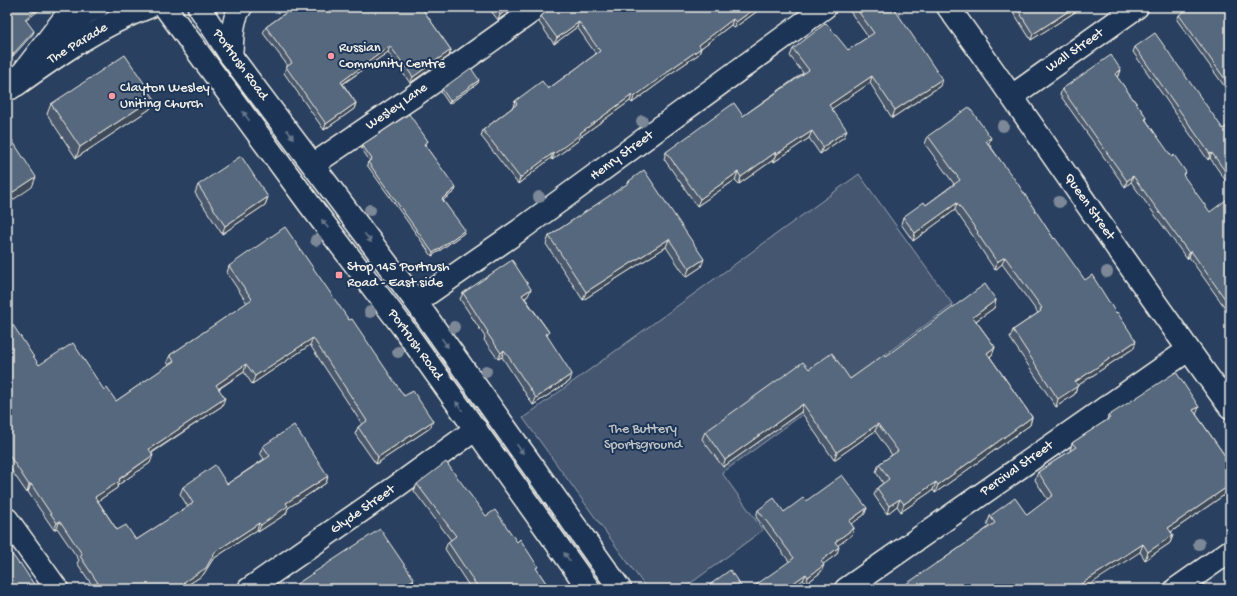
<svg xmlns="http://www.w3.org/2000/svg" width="1237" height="596" font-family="'Gochi Hand',sans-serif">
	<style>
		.green { fill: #445771; stroke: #9ca4ac }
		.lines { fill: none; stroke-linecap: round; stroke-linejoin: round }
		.minor-casing { stroke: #f4f1e8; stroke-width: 25 }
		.major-casing { stroke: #f4f1e8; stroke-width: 25 }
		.highway-casing { stroke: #f4f1e8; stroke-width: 25 }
		.minor { stroke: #1d3557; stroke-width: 22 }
		.major { stroke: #1d3557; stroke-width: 22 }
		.highway { stroke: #1d3557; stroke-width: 22 }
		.tree { fill: #7c8897 }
		.wall { fill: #4a596c; stroke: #f4f1e8 }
		.shaded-wall { fill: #3c4858; stroke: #f4f1e8 }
		.building { fill: #56677d; stroke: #f4f1e8 }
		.oneway { fill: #68778a }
		.poi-dot { fill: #ff9aa2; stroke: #1d3557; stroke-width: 1.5 }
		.labels { text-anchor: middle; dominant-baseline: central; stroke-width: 4; stroke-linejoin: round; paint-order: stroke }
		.street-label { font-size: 14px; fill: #f4f1e8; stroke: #1d3557 }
		.poi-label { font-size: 14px; fill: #f4f1e8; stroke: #1d3557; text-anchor: start }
		.park-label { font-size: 14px; fill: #bfc3c4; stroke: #1d3557 }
	</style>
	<rect width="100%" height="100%" fill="#2a4060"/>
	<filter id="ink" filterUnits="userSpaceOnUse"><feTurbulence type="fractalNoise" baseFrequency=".025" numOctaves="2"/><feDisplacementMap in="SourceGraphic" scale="8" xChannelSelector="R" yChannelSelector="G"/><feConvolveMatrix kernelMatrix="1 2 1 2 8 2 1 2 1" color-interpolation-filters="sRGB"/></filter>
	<g filter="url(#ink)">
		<path class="green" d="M859,174L953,305L722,473L763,530L683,589H647L523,418Z"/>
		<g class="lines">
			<g class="minor-casing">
				<g id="minor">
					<path d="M948,7C1044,139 1133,275 1230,407"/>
					<path d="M1012,96L1137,7"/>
					<path d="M314,164L411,98L538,7"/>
					<path d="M416,302L520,230L825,7"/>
					<path d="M7,519L57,589"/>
					<path d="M249,589L397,486L476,429"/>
					<path d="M846,589L1188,350"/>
					<path d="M1176,589L1230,551"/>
				</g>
			</g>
			<g class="major-casing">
				<g id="major">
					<path d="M54,42L85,13L97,7"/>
					<path d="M16,85C58,55 100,25 149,7"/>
				</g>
			</g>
			<g class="highway-casing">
				<g id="highway">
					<path d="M165,7L310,205L402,326L589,589"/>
					<path d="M199,7L231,56L416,302L620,589"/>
					<path d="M231,56C233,40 231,20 241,7"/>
					<path d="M11,88L73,7"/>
				</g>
			</g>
			<use href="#minor" class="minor"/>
			<use href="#major" class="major"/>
			<use href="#highway" class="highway"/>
		</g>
		<g class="tree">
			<circle cx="642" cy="121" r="6"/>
			<circle cx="1003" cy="126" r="6"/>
			<circle cx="539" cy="197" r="6"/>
			<circle cx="1059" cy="202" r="6"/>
			<circle cx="370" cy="210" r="6"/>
			<circle cx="316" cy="240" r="6"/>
			<circle cx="1107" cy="272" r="6"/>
			<circle cx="370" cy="312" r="6"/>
			<circle cx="454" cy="327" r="6"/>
			<circle cx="398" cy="352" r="6"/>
			<circle cx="486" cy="371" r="6"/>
			<circle cx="1199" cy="544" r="6"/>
		</g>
		<g class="wall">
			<path d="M291,7H427L423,10L451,50L449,56L410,83L388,52L343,84L356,103L354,109L324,130L284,73L286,67L288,66L263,33L266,27L291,9Z"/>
			<path d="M488,7H517L498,20Z"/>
			<path d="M551,7H763L734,28L731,25L701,48L699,54L667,76L666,78L632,103L630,101L580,137L579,140L552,160L551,158L518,184L481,136L483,130L513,107L515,101L548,89L596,54L577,27L554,44L539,22L541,16L548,11Z"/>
			<path d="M851,7H893L940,86L892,118L870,83L832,108L844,137L820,154L809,138L774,162L773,160L739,184L735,180L697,206L664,159L666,152L743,116L803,73L790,56L793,49L848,50L868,37L849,10Z"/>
			<path d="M1010,7H1083L1031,40Z"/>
			<path d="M1230,7V94L1177,20L1179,15Z"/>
			<path d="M1135,47L1223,129L1230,124V187L1210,158L1208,160L1133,52Z"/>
			<path d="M1121,70L1119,75L1117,77L1147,118L1146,120L1184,177L1230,306L1226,309L1189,257L1187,259L1131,182L1125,187L1060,95L1062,89Z"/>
			<path d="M478,83L449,104L441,92L442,89Z"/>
			<path d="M154,98L150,109L76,158L47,114L51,104Z"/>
			<path d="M928,136L989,144L1054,239L1134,348L1077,386L1075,394L1056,407L1010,338L1013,330L1038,313L1002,264L995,270L975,240V239L955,210L913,241L901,224L903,217L926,205L954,184L925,144Z"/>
			<path d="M428,141L426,144L425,145L455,191L443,200L464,233L432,256L367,165L368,162L370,161L361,148L362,145Z"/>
			<path d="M629,181L701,267L686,277L666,247L583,300L546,244L549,236L628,184Z"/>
			<path d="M198,185L268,197L265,205L222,234L195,193Z"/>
			<path d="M229,266L349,320L404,396L430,428L376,464L355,434L358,427L362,424L310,345L252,384L244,372L219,389L222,406L152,453L150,463L118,485L117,488L98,501L117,530L136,540L188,507L180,494L183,487L227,484L264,459L260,453L263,446L328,476L326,483L288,508L286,514L258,532L257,530L213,559L203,575L183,588V589H94V588L77,563L79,560L57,528L54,530L28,492L27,493L7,464V329L39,365L104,390L116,401L169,365L167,362L170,355L247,303L227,273Z"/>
			<path d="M463,293L528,296L525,298L549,332L547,336L570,381L533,405L502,357L498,359L484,340L485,337L460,299Z"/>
			<path d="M996,300L994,308L976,321L995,347L992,355L990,357L1032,417L1030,425L935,493L933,490L901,512L897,506L887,514L874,495L877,488L883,483L876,472L879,464L892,455L875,431L834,460L801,412L723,467L702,439L705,432L809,369L850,379L886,356Z"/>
			<path d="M1196,414L1230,463V491L1171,532L1173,535L1170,543L1145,560L1140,552L938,563L989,527L987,524L990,516L1027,515L1048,500L1035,480L1038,472L1070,451L1072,443L1107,420L1108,416Z"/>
			<path d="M417,484L486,516L517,542L537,570L550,589H471L445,549L448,542L451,540L414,491Z"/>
			<path d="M806,501L867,508L864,515L851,524L854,528L852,535L838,545L837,554L823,564L821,572L806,584L756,517L758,510L784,512Z"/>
		</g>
		<g class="shaded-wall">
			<path d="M421,7H427L419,13Z"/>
			<path d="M511,7H517L498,20L500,15Z"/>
			<path d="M757,7H763L734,28L736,22Z"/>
			<path d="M1075,7H1083L1031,40L1033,34Z"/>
			<path d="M38,9L37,12L24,22L25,19Z"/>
			<path d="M733,19L731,25L697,51L699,45Z"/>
			<path d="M579,22L577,27L554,44L557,38Z"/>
			<path d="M34,31L33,34L13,56L7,60V58Z"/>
			<path d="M390,46L388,52L338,87L341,82Z"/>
			<path d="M701,48L699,54L667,76L666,78L632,103L634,97L668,71Z"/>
			<path d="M451,50L449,56L410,83L413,77Z"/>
			<path d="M1121,70L1119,75L1113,79L1115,74Z"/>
			<path d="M872,76L870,83L827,112L829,105Z"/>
			<path d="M942,79L940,86L892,118L895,110Z"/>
			<path d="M479,80L478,83L449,104L450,101Z"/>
			<path d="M632,95L630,101L580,137L579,140L552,160L554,154L580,133Z"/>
			<path d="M154,98L150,109L76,158L80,147Z"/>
			<path d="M356,103L354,109L324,130L326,124Z"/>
			<path d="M847,130L844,137L820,154L823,147Z"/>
			<path d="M812,131L809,138L774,162L777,154Z"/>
			<path d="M991,138L988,145L986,141Z"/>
			<path d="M776,152L773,160L739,184L741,177Z"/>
			<path d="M553,153L551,158L518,184L520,178Z"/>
			<path d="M1212,153L1210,158L1208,160L1210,154Z"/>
			<path d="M738,172L735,180L697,206L700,199Z"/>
			<path d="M1133,176L1131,182L1125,187L1127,181Z"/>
			<path d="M36,177L32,187L7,204V196Z"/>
			<path d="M456,188L455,191L441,202L442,199Z"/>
			<path d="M268,197L265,205L222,234L225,226Z"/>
			<path d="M957,203L955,210L913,241L915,233Z"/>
			<path d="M465,230L464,233L432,256L433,253Z"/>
			<path d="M669,239L666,247L583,300L586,292Z"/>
			<path d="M1191,251L1189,257L1187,259L1189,253Z"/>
			<path d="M1005,257L1002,264L995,270L997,262Z"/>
			<path d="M704,259L701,267L686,277L689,269Z"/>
			<path d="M531,289L528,296L520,301L522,295Z"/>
			<path d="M996,300L994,308L970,325L973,317Z"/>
			<path d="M1230,302V306L1226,309L1228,303Z"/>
			<path d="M313,338L310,345L252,384L255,376Z"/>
			<path d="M1136,341L1134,348L1077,386L1075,394L1056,407L1058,399L1075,382Z"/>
			<path d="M995,347L992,355L984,360L987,353Z"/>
			<path d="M504,350L502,357L498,359L501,353Z"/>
			<path d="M246,364L244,372L213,392L216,385Z"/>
			<path d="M572,374L570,381L533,405L536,398Z"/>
			<path d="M225,398L222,406L146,456L149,449Z"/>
			<path d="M803,404L801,412L723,467L725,460Z"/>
			<path d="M1199,407L1196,415L1193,410Z"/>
			<path d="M1032,417L1030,425L935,493L938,485Z"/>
			<path d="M433,421L430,428L376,464L378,457Z"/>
			<path d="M878,424L875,431L834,460L837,452Z"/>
			<path d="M153,455L150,463L118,485L117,488L92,505L95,497Z"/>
			<path d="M328,476L326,483L288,508L286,514L258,532L261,525L286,503Z"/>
			<path d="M936,482L933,490L901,512L904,504Z"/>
			<path d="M31,484L28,492L27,493L29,485Z"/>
			<path d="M1230,485V491L1165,536L1168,528Z"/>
			<path d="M900,499L897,506L887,514L889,506Z"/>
			<path d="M867,508L864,515L847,527L849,521Z"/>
			<path d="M60,521L57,528L54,530L57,523Z"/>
			<path d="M259,523L257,530L213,559L203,575L183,588V589H176L215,552Z"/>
			<path d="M854,528L852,535L833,549L835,542Z"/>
			<path d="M1173,535L1170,543L1145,560L1148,552Z"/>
			<path d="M1143,544L1140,552L1083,589H1077L1078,586Z"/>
			<path d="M839,547L837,554L818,568L821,561Z"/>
			<path d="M824,565L821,572L806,584L808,577Z"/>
			<path d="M806,574L803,580L791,589H785Z"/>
			<path d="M414,579L412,585L406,589H399Z"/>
		</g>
		<g class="building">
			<path d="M7,7H37L38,9L25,19L34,31L14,53L7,58Z"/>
			<path d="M294,7H421L451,50L413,77L390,46L341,82L356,103L326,124L286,67L292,63L266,27Z"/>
			<path d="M495,7H511L500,15Z"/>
			<path d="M551,7H757L736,22L733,19L699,45L701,48L668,71V72L634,97L632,95L580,133L581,134L554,154L553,153L520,178L483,130L517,104L515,101L542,81L548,89L600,51L579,22L557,38L541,16L548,11Z"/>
			<path d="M855,7H893L942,79L895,110L872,76L829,105L847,130L823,147L812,131L777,154L776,152L741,177L738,172L700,199L666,152L734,103L743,116L809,70L793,49L826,23L848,50L874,33Z"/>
			<path d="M1016,7H1075L1033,34Z"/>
			<path d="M1191,7H1230V86L1179,15Z"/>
			<path d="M1155,33L1223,129L1230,124V178L1212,153L1210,154L1135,47Z"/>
			<path d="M125,55L154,98L80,147L51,104Z"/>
			<path d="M1111,55L1121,70L1115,74L1147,118L1145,119L1172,157L1174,155L1186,172L1183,175L1210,212L1230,197V302L1228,303L1191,251L1189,253L1133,176L1127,181L1062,89Z"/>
			<path d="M471,68L479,80L450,101L442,89Z"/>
			<path d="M969,107L991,138L986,141L1018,184L1054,239L1055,238L1085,280L1092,275L1116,313L1117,312L1136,341L1075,382L1078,386L1058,399L1013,330L1041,311L1040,309L1042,308L1005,257L997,262L977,233L978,232L957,203L915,233L903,217L924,202L926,205L960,180L928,136Z"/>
			<path d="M409,114L428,141L424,144L456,188L442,199L465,230L433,253L368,162L372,159L362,145Z"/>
			<path d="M10,137L36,177L7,196V139Z"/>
			<path d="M241,156L268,197L225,226L198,185Z"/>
			<path d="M644,170L704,259L689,269L669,239L586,292L549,236L630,182L629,181Z"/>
			<path d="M285,227L349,320L352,319L404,396L413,391L433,421L378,457L358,427L367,421L313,338L255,376L246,364L216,385L225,398L149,449L153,455L119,479L120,481L95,497L117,530L126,525L136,540L193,503L183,487L215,465L227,484L270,456L263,446L294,425L328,476L286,503L288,506L261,525L259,523L215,552L206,568L184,582L185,583L176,589H98L95,585L98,583L80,556L82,554L60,521L57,523L31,484L29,485L7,452V329L13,325L39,365L73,343L104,390L107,388L116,401L174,361L170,355L252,299L229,266Z"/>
			<path d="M512,260L531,289L522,295L549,332L546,334L572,374L536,398L504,350L501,353L487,333L488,332L463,293Z"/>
			<path d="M985,284L996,300L973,317L995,347L987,353L1032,417L938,485L936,482L904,504L900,499L889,506L877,488L889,479L879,464L898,451L878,424L837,452L803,404L725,460L705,432L803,362L809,369L832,353L850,379L885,354L886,356Z"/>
			<path d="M1176,372L1199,407L1193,410L1230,463V485L1168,528L1173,535L1148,552L1143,544L1078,586L1080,589H899L938,562V563L995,523L990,516L1015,498L1027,515L1053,495L1038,472L1076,447L1072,443L1110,418L1108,416Z"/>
			<path d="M446,462L486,516L495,510L517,542L520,539L538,567L536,568L550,589H479L448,542L456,536L417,484Z"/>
			<path d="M842,475L867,508L849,521L854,528L835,542L839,547L821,561L824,565L808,577L806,574L785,589H750L794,558L758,510L774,498L784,512L803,498L806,501Z"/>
			<path d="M380,529L414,579L399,589H289Z"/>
			<path d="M7,547L19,564L20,563L37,589L38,588L39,589H7Z"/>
			<path d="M730,570L743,589H704Z"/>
		</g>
		<defs><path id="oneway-solid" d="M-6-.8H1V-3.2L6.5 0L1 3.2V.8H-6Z"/></defs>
		<g class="oneway">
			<use href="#oneway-solid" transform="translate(246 116) rotate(-126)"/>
			<use href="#oneway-solid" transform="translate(290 134) rotate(53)"/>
			<use href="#oneway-solid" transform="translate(325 224) rotate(-127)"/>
			<use href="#oneway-solid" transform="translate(368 238) rotate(53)"/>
			<use href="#oneway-solid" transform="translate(445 343) rotate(55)"/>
			<use href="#oneway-solid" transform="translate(459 406) rotate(-126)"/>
			<use href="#oneway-solid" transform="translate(520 449) rotate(55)"/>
			<use href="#oneway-solid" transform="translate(567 557) rotate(-125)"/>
		</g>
	</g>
	<g class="poi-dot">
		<circle cx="331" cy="56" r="4"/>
		<circle cx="112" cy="96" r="4"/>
		<rect x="335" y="271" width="8" height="8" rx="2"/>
	</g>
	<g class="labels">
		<g class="street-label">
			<text transform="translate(78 44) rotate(-31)">The Parade</text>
			<text transform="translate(1075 51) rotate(-35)">Wall Street</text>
			<text transform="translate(240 65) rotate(54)">Portrush Road</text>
			<text transform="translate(397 107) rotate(-35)">Wesley Lane</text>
			<text transform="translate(622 156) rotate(-36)">Henry Street</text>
			<text transform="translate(1089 207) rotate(55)">Queen Street</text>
			<text transform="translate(415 345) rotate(54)">Portrush Road</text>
			<text transform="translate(1017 469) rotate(-35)">Percival Street</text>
			<text transform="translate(363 510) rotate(-35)">Glyde Street</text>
		</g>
		<g class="poi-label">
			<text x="339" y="48">Russian<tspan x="339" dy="16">Community Centre</tspan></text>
			<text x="120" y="88">Clayton Wesley<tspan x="120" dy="16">Uniting Church</tspan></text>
			<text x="347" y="267">Stop 145 Portrush<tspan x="347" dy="16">Road - East side</tspan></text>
		</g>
		<g class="park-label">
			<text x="643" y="429">The Buttery<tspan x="643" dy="16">Sportsground</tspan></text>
		</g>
	</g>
	<rect width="1237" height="596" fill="none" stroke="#1d3557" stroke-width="24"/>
	<rect x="12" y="12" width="1213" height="572" fill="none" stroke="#f4f1e8" stroke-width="1.5" filter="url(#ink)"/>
</svg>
